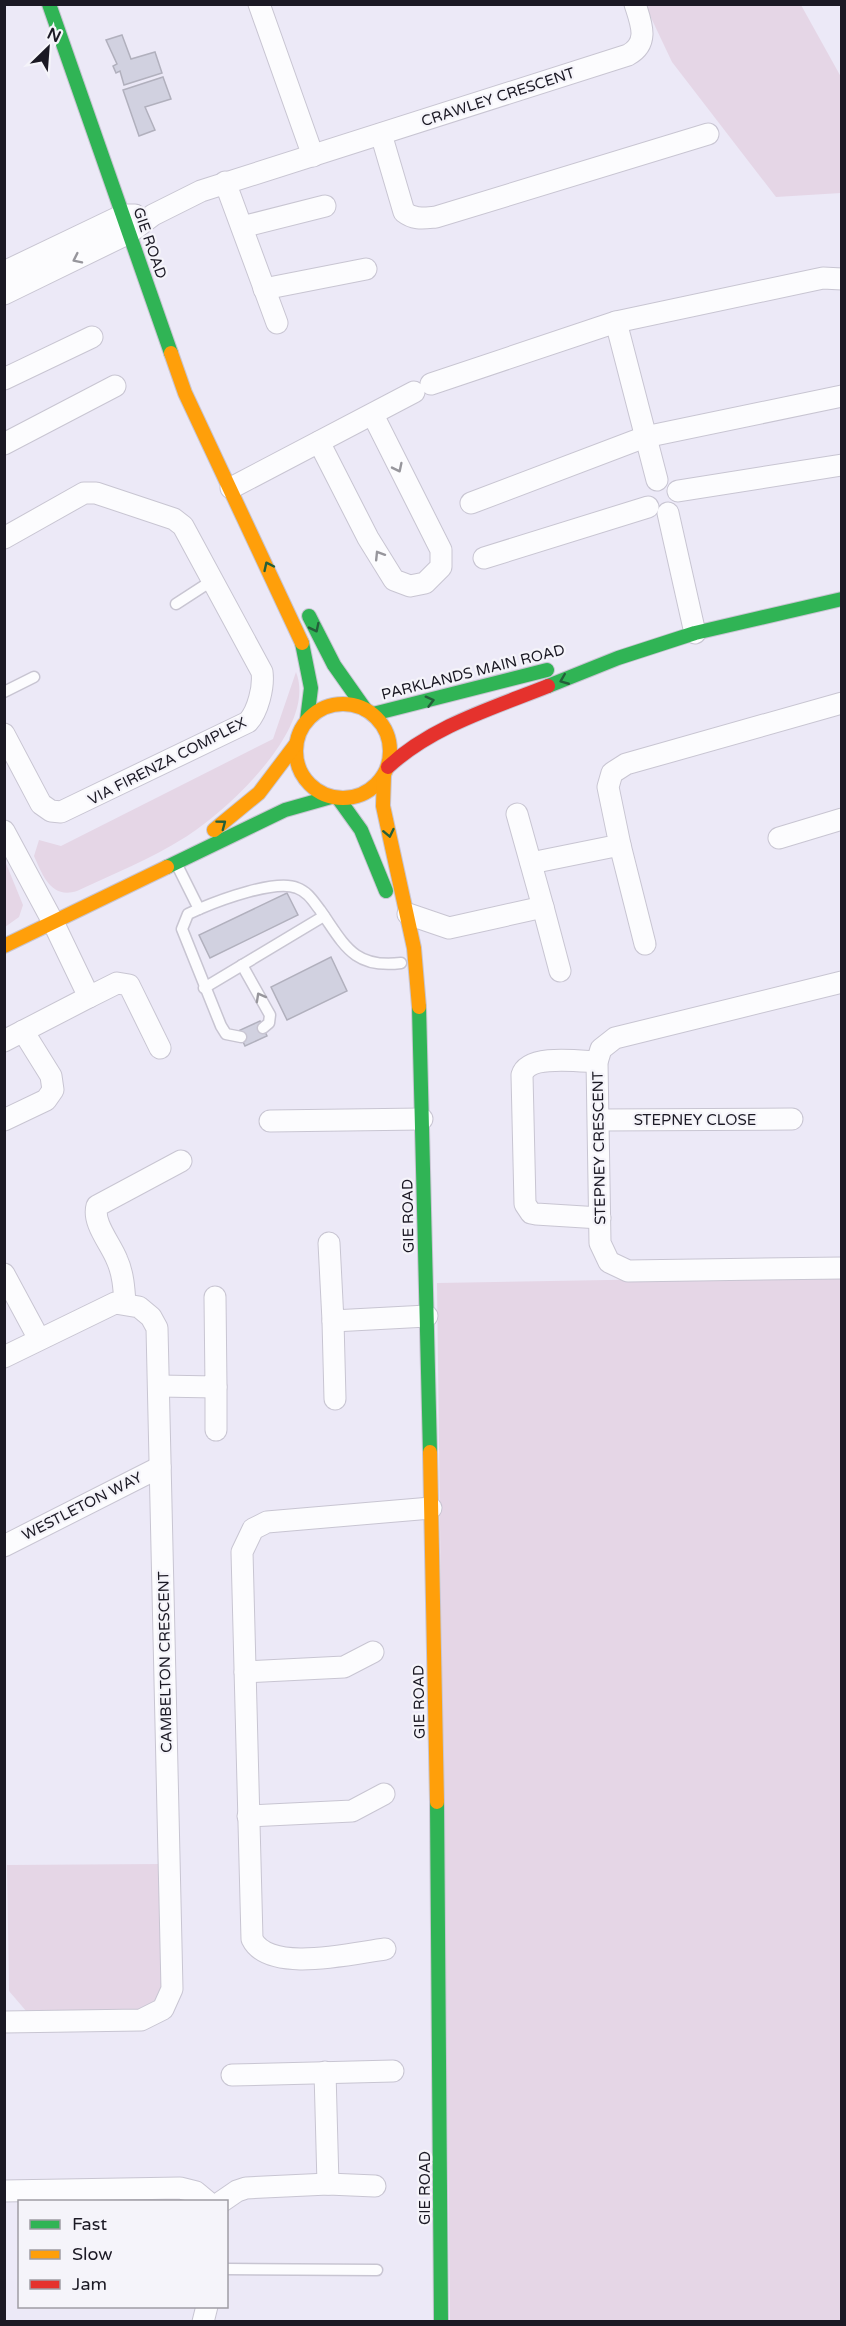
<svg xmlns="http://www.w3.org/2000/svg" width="846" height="2326" font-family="'Varela Round',sans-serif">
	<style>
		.green { fill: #e5d6e6 }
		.building { fill: #d1d1e0; stroke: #b1b0bd; stroke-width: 1.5 }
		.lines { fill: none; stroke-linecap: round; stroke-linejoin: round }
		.lane-casing { stroke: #c8c5d2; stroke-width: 13 }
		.street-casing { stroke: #c8c5d2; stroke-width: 23 }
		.fast-casing { stroke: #c8c5d2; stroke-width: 16 }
		.slow-casing { stroke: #c8c5d2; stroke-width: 16 }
		.jam-casing { stroke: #c8c5d2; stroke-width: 16 }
		.lane { stroke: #fcfcfe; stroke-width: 10 }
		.street { stroke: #fcfcfe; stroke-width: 21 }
		.fast { stroke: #30b455; stroke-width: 14 }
		.slow { stroke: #ff9f0a; stroke-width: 14 }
		.jam { stroke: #e5322d; stroke-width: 14 }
		.oneway { stroke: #97969c }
		.oneway2 { stroke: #245f3a }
		.labels { text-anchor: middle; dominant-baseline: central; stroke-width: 4.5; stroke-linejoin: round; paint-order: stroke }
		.street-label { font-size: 15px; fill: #1b1924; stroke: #f5f4fa }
	</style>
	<rect width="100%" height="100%" fill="#ece9f7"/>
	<g class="green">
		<path d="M645,5H801L841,77V193L776,197L672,62Z"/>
		<path d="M296,672C318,728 227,811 184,838C151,859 113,874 77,891C51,899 43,876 34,856L39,840L61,846L273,739Z"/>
		<path d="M5,861L23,905L19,917L5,927Z"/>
		<path d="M841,1276V2321H450L437,1283Z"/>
		<path d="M161,1864L162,1987L153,2004L143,2012H27L9,1991L7,1865Z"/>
	</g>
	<g class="building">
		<path d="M122,35L131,59L155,52L162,73L124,85L120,71L116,73L113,66L117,64L106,40Z"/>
		<path d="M163,77L171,99L145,107L155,130L139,136L123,90Z"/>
		<path d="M287,893L298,915L210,958L199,935Z"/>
		<path d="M331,957L347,991L287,1020L271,987Z"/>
		<path d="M260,1021L267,1036L245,1046L238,1031Z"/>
	</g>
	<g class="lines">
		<g class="lane-casing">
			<g id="lane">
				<path d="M176,604L213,580"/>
				<path d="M4,692L34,677"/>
				<path d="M176,863L199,909"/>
				<path d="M242,965L270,1015L269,1023L263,1028"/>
				<path d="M204,988L324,916"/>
				<path d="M241,1037L226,1034L221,1026L182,929L188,914L199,909C220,900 276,879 297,888C308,892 313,901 320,910C344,944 353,969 401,963"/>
				<path d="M226,2269L377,2270"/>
			</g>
		</g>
		<g class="street-casing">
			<g id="street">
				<path d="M259,4L313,156"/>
				<path d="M381,134L404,212C414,220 424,218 436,217L708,134"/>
				<path d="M225,182L277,323"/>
				<path d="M242,227L325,206"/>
				<path d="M4,272L123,215H135"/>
				<path d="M264,289L366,269"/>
				<path d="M4,294L129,233L153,215L201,191L628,55C650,43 641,23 635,4"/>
				<path d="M4,379L92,337"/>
				<path d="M431,384L616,322"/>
				<path d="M319,442L368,538L394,580L410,586L425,583L441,567V550L373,415"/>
				<path d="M4,444L115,386"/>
				<path d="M657,480L616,322L823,278L842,279"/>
				<path d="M231,488L414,392"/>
				<path d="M678,491L842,465"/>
				<path d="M471,503L645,437L842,396"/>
				<path d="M668,513L695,633"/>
				<path d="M4,538L84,493H96L174,519L183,526L262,672C264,687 258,711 248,722L61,812L51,811L41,804L4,734"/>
				<path d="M484,558L648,507"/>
				<path d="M517,814L543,907"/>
				<path d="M4,831L53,922L89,997L4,1041"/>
				<path d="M779,838L842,819"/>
				<path d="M620,845L645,944"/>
				<path d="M531,863L620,845L608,787L612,773L626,764L842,703"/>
				<path d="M408,914L449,928L543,907L560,971"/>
				<path d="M842,982L615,1038L601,1049L597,1062L600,1243L609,1262L628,1271L842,1268"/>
				<path d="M89,997L117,983L129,985L160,1048"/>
				<path d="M597,1062C578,1061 528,1054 522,1075L525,1204L531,1213L536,1214L600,1218"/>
				<path d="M4,1120L46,1100L53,1090L51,1076L23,1031"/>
				<path d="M599,1120L792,1119"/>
				<path d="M270,1121L422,1119"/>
				<path d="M329,1243L333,1321L427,1316"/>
				<path d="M4,1274L39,1339"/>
				<path d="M125,1303C124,1288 123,1273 117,1260C111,1244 92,1223 97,1206L181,1161"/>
				<path d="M333,1321L335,1399"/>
				<path d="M4,1357L115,1303L139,1307L151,1317L157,1328L172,1989L163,2009L141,2020L4,2022"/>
				<path d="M159,1386L216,1387L215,1297"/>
				<path d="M216,1430V1387"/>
				<path d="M4,1546L160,1467"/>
				<path d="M245,1672L344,1667L373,1652"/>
				<path d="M248,1816L352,1811L384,1794"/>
				<path d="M385,1949C353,1953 269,1974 252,1939L242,1552L253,1529L267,1522L431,1508"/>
				<path d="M325,2072L328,2184"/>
				<path d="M232,2075L393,2071"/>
				<path d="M4,2191L180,2188L196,2192L208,2202"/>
				<path d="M221,2202L237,2191L246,2188L328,2184L375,2186"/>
				<path d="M203,2322L207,2306"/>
			</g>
		</g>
		<g class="fast-casing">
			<g id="fast">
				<path d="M49,4L171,353"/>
				<path d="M309,616L334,665L365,709"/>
				<path d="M302,643L311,688L307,720"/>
				<path d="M548,686L618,658L695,633L842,599"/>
				<path d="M373,714L547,670"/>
				<path d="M338,798L361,830L386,891"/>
				<path d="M167,867L285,810L331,797"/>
				<path d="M419,1007L430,1452"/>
				<path d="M437,1802L441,2322"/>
			</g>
		</g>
		<g class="slow-casing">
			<g id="slow">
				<path d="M171,353L185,393L302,643"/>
				<circle cx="343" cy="751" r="47"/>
				<path d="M384,775L383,806L414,948L419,1007"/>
				<path d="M214,830L259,793L296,744"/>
				<path d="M4,946L167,867"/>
				<path d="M430,1452L437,1802"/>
			</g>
		</g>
		<g class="jam-casing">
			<path id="jam" d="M388,767C432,726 493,708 548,686"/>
		</g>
		<use href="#lane" class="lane"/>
		<use href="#street" class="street"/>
		<use href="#fast" class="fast"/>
		<use href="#slow" class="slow"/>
		<use href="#jam" class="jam"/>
	</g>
	<defs><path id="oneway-chevron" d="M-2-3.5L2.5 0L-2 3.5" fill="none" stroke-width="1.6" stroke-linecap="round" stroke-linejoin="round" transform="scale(1.5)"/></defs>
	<g class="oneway">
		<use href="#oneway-chevron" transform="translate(77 259) rotate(154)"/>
		<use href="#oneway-chevron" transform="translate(398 468) rotate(64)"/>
		<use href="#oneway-chevron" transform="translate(379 555) rotate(-122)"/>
		<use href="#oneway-chevron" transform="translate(260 997) rotate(-119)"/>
	</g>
	<g class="oneway2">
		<use href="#oneway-chevron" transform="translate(268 566) rotate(-115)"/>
		<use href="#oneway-chevron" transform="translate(315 628) rotate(64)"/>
		<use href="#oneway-chevron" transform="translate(564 680) rotate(158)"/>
		<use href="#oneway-chevron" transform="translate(430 701) rotate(-15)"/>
		<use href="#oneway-chevron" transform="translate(222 824) rotate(-37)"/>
		<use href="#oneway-chevron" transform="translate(389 833) rotate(78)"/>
	</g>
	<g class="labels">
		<g class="street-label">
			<text transform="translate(498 97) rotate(-18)">CRAWLEY CRESCENT</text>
			<text transform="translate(150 243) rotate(71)">GIE ROAD</text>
			<text transform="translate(473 672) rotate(-14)">PARKLANDS MAIN ROAD</text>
			<text transform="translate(167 761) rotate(-27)">VIA FIRENZA COMPLEX</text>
			<text x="695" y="1120">STEPNEY CLOSE</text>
			<text transform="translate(599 1148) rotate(-91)">STEPNEY CRESCENT</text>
			<text transform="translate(408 1216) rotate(-91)">GIE ROAD</text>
			<text transform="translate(82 1506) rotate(-27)">WESTLETON WAY</text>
			<text transform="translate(165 1662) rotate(-91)">CAMBELTON CRESCENT</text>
			<text transform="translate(419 1702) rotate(-91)">GIE ROAD</text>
			<text transform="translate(425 2188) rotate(-90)">GIE ROAD</text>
		</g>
	</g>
	<rect width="846" height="2326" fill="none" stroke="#1b1924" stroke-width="12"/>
	<rect x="18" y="2200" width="210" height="108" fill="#f5f4fa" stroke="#9e9ca4" stroke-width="1.5"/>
	<rect x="30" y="2220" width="30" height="9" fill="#30b455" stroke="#9e9ca4" stroke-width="1.5"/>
	<text x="72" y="2230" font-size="18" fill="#1b1924">Fast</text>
	<rect x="30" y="2250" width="30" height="9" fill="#ff9f0a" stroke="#9e9ca4" stroke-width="1.5"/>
	<text x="72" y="2260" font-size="18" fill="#1b1924">Slow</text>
	<rect x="30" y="2280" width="30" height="9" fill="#e5322d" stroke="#9e9ca4" stroke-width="1.5"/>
	<text x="72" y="2290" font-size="18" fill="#1b1924">Jam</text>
	<g transform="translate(48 48) rotate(25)" stroke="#f5f4fa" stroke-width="4.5" paint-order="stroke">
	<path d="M0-4.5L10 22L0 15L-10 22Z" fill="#1b1924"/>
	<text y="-9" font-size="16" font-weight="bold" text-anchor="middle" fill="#1b1924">N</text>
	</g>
</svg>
